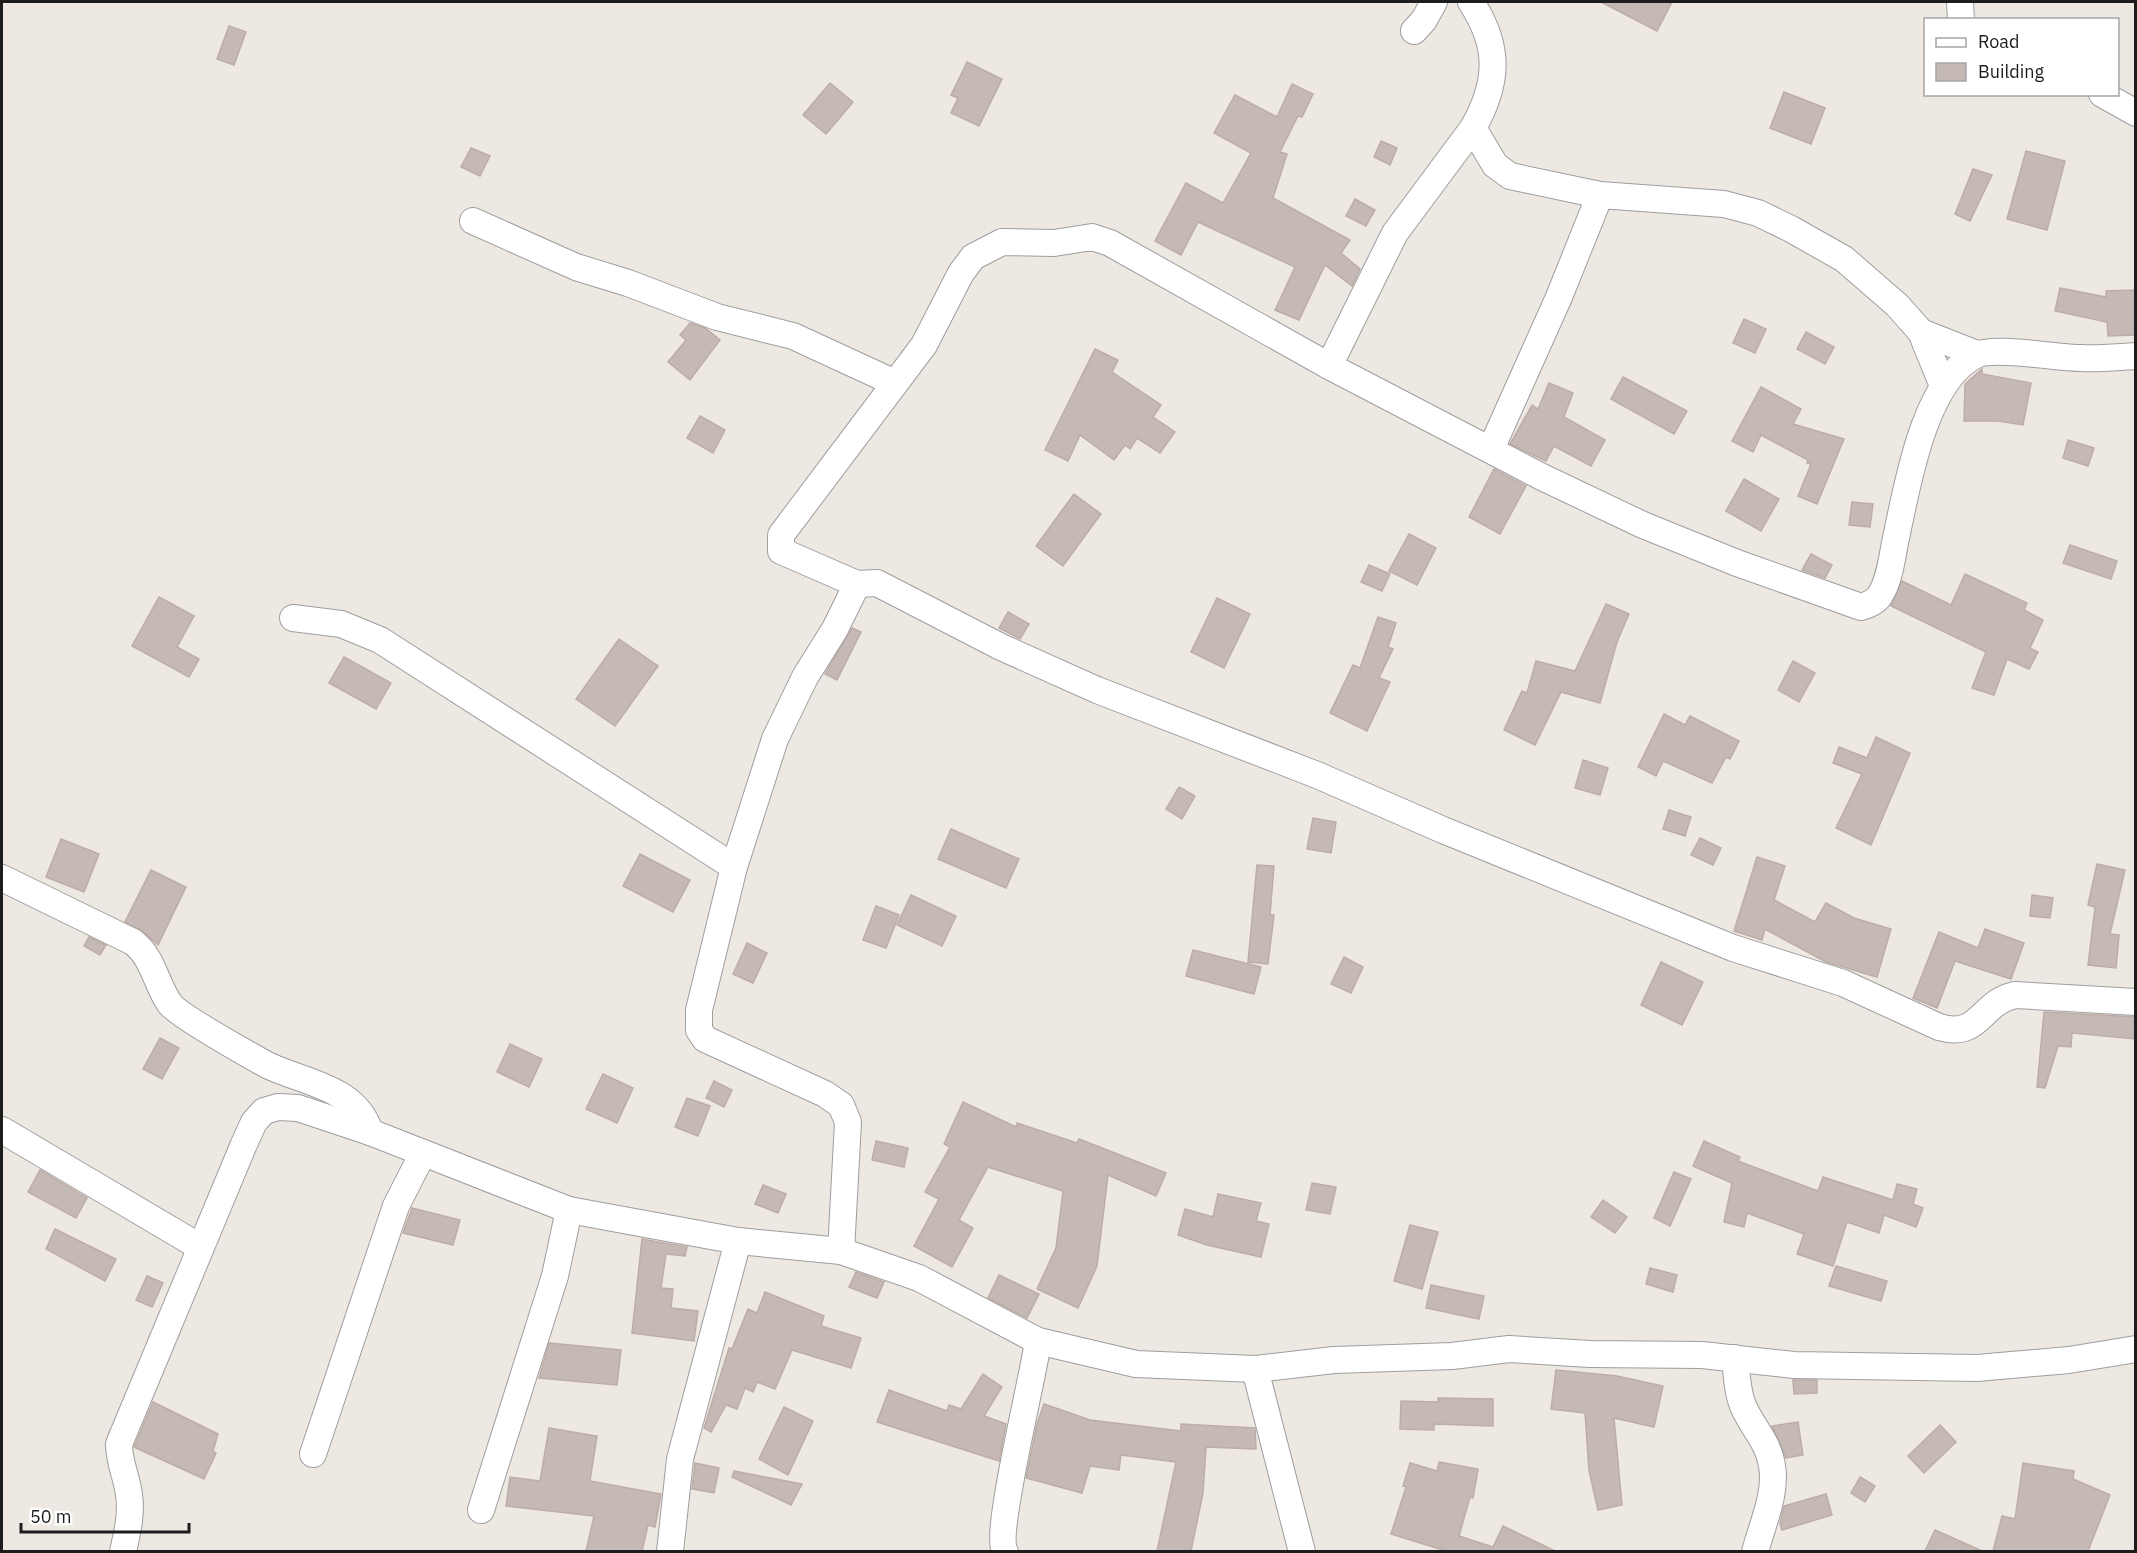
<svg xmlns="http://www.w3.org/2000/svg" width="2137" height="1553" font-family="'IBM Plex Sans',sans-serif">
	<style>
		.building { fill: #c5b9b6; stroke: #beaca6; stroke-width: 1.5 }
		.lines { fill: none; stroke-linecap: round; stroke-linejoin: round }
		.minor-casing { stroke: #9e9e9e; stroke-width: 28 }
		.minor { stroke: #fff; stroke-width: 26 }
	</style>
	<rect width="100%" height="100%" fill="#eee8e3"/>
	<g class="building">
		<path d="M1601,2H1672L1657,31Z"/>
		<path d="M229,26L246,32L234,65L217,59Z"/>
		<path d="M967,62L1002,79L979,126L951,113L958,98L951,95Z"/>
		<path d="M830,83L853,102L826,134L803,115Z"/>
		<path d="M1292,84L1313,94L1302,117L1298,116L1280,152L1287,154L1273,198L1350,240L1341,253L1360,269L1352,286L1325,265L1299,320L1275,310L1295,267L1198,222L1181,255L1155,241L1186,183L1223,203L1251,153L1214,133L1235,95L1277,117Z"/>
		<path d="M1784,92L1825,108L1811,144L1770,128Z"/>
		<path d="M1381,141L1397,148L1390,165L1374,157Z"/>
		<path d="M471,148L490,156L480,176L461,167Z"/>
		<path d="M2026,151L2065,161L2047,230L2007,219Z"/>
		<path d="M1973,169L1992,175L1970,221L1955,214Z"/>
		<path d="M1355,199L1375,210L1366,226L1346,216Z"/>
		<path d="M2060,288L2106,297V291L2136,290V335L2108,336L2107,322L2055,311Z"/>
		<path d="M1744,319L1766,329L1755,353L1733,343Z"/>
		<path d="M690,323L705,328L720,340L690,380L668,362L686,340L680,335Z"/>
		<path d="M1806,332L1834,347L1825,364L1797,349Z"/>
		<path d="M1095,349L1118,360L1112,372L1161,405L1153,417L1175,432L1160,453L1137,438L1130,449L1125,445L1114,460L1080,435L1068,461L1045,450Z"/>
		<path d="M1982,369V374L2031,383L2023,425L1998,421H1964L1965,384Z"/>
		<path d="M1623,377L1687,411L1674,434L1611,399Z"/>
		<path d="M1549,383L1573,393L1564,417L1605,440L1591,466L1554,446L1546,461L1510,444L1532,405L1538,409Z"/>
		<path d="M1761,387L1801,409L1793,424L1844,439L1817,504L1798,496L1811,464L1807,463L1808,460L1761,435L1753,452L1732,441Z"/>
		<path d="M700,416L725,430L713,453L687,438Z"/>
		<path d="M2068,440L2094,448L2088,466L2063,458Z"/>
		<path d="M1494,469L1526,486L1500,534L1469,517Z"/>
		<path d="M1744,479L1779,499L1761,531L1726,511Z"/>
		<path d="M1074,494L1101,514L1063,566L1036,546Z"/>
		<path d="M1852,502L1873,504L1870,527L1849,525Z"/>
		<path d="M1409,534L1436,548L1417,585L1389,571Z"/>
		<path d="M2070,545L2117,561L2111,579L2063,563Z"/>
		<path d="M1811,554L1832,565L1825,578L1802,570Z"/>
		<path d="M1369,565L1390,574L1382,591L1361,582Z"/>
		<path d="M1965,574L2027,603L2024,610L2043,620L2030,648L2038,652L2029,669L2007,659L1994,695L1972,688L1986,652L1891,606L1902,581L1951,605Z"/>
		<path d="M159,597L194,616L177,647L199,659L189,677L132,646Z"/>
		<path d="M1217,598L1250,614L1224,668L1191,652Z"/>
		<path d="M1606,604L1629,614L1617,642L1600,703L1561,692L1535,745L1504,730L1522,691L1527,693L1536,661L1575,671Z"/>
		<path d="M1008,612L1029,624L1020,639L999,628Z"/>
		<path d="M1378,617L1396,623L1388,647L1393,649L1379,678L1390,682L1367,731L1330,713L1353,665L1360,668Z"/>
		<path d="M852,628L861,632L837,680L825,674Z"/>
		<path d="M619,639L658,666L615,726L576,699Z"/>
		<path d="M344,657L391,683L376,709L329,683Z"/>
		<path d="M1793,661L1815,673L1799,702L1778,690Z"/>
		<path d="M1664,714L1685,725L1690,716L1739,741L1730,759L1726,757L1712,783L1663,761L1656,776L1638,767Z"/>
		<path d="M1876,737L1910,753L1871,845L1836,828L1862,774L1833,763L1839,747L1867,758Z"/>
		<path d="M1583,760L1608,768L1600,795L1575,788Z"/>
		<path d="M1179,787L1195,796L1182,819L1166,809Z"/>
		<path d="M1669,810L1691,817L1685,836L1663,829Z"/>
		<path d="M1313,818L1336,822L1331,853L1307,849Z"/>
		<path d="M951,829L1019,859L1006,888L938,859Z"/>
		<path d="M1700,838L1721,848L1713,865L1691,855Z"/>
		<path d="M61,839L99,854L84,892L46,877Z"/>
		<path d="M640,854L690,880L673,912L623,886Z"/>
		<path d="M1757,857L1785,866L1774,900L1815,922L1826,903L1854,918L1891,929L1877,977L1826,962L1765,929L1762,940L1734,931Z"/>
		<path d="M2097,864L2125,870L2110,934L2119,935L2116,968L2088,965L2095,907L2088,905Z"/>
		<path d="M1257,865L1274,866L1270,915H1274L1268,964L1248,962Z"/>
		<path d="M151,870L186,887L158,945L143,931L125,922Z"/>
		<path d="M911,895L956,916L942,946L897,925Z"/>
		<path d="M2032,895L2053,898L2050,918L2030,916Z"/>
		<path d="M876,906L899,915L886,948L863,940Z"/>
		<path d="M1985,929L2024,943L2011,979L1955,961L1937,1008L1913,998L1939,932L1978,948Z"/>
		<path d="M89,937L106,945L100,955L84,946Z"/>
		<path d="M747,943L767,953L753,983L733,974Z"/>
		<path d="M1193,950L1261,967L1254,994L1186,976Z"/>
		<path d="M1344,957L1363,967L1351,993L1331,984Z"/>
		<path d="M1661,962L1703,982L1682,1025L1641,1005Z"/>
		<path d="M2044,1012L2136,1017V1039L2072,1033L2071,1047L2058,1046L2045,1088L2037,1087Z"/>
		<path d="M160,1038L179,1048L162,1079L143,1069Z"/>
		<path d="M510,1044L542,1059L529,1087L497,1072Z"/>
		<path d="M603,1074L633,1088L617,1123L586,1109Z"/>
		<path d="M714,1081L732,1090L724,1107L706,1098Z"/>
		<path d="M687,1098L710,1106L698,1136L675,1127Z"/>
		<path d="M963,1102L1016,1127L1017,1123L1077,1143L1079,1139L1166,1173L1156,1196L1108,1175L1097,1266L1078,1308L1037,1289L1056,1248L1063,1191L988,1167L959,1220L973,1228L952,1267L914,1246L939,1199L925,1192L950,1147L944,1144Z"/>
		<path d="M876,1141L908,1148L904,1167L872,1160Z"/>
		<path d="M1704,1141L1740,1157L1738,1161L1818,1191L1823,1177L1893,1200L1897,1184L1917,1189L1913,1204L1923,1208L1916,1227L1884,1215L1879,1233L1847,1222L1833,1266L1797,1254L1804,1234L1747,1213L1744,1227L1724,1222L1732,1183L1693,1166Z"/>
		<path d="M40,1170L87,1198L76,1218L28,1192Z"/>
		<path d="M1674,1172L1691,1179L1670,1226L1654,1218Z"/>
		<path d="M1312,1183L1336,1187L1330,1214L1306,1210Z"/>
		<path d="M763,1185L786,1194L778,1213L755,1204Z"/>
		<path d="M1218,1194L1261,1203L1256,1221L1269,1224L1261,1257L1207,1245L1178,1235L1185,1209L1213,1217Z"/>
		<path d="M1603,1200L1627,1217L1615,1233L1591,1217Z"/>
		<path d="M412,1208L460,1220L453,1245L403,1233Z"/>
		<path d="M1410,1225L1438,1232L1422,1289L1394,1281Z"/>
		<path d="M55,1229L116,1259L105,1281L46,1249Z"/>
		<path d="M642,1239L687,1247L685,1256L666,1254L661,1288L673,1289L671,1308L698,1311L694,1341L632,1333Z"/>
		<path d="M1836,1266L1887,1281L1881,1301L1829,1286Z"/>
		<path d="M1650,1268L1677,1275L1673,1292L1646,1284Z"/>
		<path d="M856,1272L884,1282L877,1298L849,1287Z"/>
		<path d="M999,1275L1039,1294L1027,1318L988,1298Z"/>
		<path d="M147,1276L163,1283L152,1307L136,1300Z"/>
		<path d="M1431,1285L1484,1296L1479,1319L1426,1308Z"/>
		<path d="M765,1292L824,1316L821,1326L861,1338L851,1368L792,1350L775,1389L757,1382L753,1392L745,1388L737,1409L726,1405L711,1432L704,1428L729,1348L732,1349L748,1309L757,1313Z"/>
		<path d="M549,1343L621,1350L617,1385L539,1378Z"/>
		<path d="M1556,1370L1617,1376L1663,1386L1654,1427L1614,1418L1622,1505L1598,1510L1589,1471L1585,1413L1551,1409Z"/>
		<path d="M983,1374L1002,1387L984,1416L1006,1424L999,1461L877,1422L889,1390L947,1411L949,1405L961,1409Z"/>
		<path d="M1793,1380H1817V1393L1794,1394Z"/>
		<path d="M1438,1398L1493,1399V1426L1434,1424V1430L1400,1429L1401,1401L1438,1402Z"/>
		<path d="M153,1402L218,1434L213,1451L216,1453L204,1479L134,1447Z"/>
		<path d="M1044,1404L1090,1420L1181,1431V1424L1255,1428L1256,1449L1206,1447L1203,1493L1191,1551H1157L1176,1462L1121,1455L1119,1470L1090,1466L1082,1493L1026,1478L1037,1424Z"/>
		<path d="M784,1407L813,1421L788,1475L759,1459Z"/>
		<path d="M1798,1422L1803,1455L1786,1458L1772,1426Z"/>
		<path d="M1940,1425L1956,1442L1924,1473L1908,1456Z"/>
		<path d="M549,1428L597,1436L590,1481L661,1494L655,1527L648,1525L642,1551H586L594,1516L506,1506L510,1477L540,1481Z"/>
		<path d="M1439,1462L1478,1469L1473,1498L1470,1497L1459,1536L1493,1547L1503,1526L1555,1551H1446L1391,1534L1406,1487L1403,1486L1410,1463L1437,1471Z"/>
		<path d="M695,1463L719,1468L714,1493L692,1489Z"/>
		<path d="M2023,1463L2074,1471L2073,1479L2110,1495L2088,1551H1993L2002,1516L2015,1519Z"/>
		<path d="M734,1471L802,1484L791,1505L732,1477Z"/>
		<path d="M1860,1477L1875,1486L1865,1502L1851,1493Z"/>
		<path d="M1826,1494L1832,1515L1782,1530L1780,1523L1784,1506Z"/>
		<path d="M1935,1530L1982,1551H1925Z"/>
	</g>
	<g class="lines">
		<g class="minor-casing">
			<g id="minor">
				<path d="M1471,2C1500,46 1499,82 1473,128L1495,165L1510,176L1600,195L1724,204L1758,213L1791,229L1844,259L1897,305L1921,332L1943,386"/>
				<path d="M1960,2L1961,20"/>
				<path d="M1414,31L1424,20L1434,2"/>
				<path d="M2102,94L2136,113"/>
				<path d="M473,221L576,267L628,283L717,317L793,336L895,383"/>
				<path d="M1921,332L1977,354"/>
				<path d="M1329,366L1395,233L1473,128"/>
				<path d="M1491,449L1559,297L1600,195"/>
				<path d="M857,584L877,583L1001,647L1097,690L1317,775L1443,830L1733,948L1843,983L1939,1027C1981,1039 1979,1003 2015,995L2136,1002"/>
				<path d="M293,618L341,624L380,640L734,867"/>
				<path d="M2,878L133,942C154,958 156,985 170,1004C179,1016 251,1056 267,1065C305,1083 356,1087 370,1132"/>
				<path d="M2,1130L200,1247"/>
				<path d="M841,1251L848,1122L841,1105L825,1094L705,1039L699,1030V1010L734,867L775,739L805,677L835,629L857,584L781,551V535L924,345L961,273L973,257L1002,242L1054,243L1092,237L1110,243L1329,366L1542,477L1643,525L1737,563L1861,607C1868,605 1876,602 1880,595C1890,580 1892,556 1896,538C1907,487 1924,380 1976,355C1994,346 2057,358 2081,358C2099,359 2117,357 2136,356"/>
				<path d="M1735,1358C1737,1375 1737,1393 1744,1408C1753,1428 1769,1443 1772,1466C1777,1493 1762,1525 1755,1552"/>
				<path d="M1255,1369L1302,1552"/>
				<path d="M313,1454L396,1206L423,1153"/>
				<path d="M481,1510L555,1276L569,1210"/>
				<path d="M123,1552C127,1533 132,1514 129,1495C127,1477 119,1463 119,1444L244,1144L254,1122L264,1111L278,1107L298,1108L370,1132L569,1210L738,1241L841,1251L919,1278L1038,1341L1136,1364L1255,1369L1334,1360L1452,1356L1509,1349L1590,1354L1702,1355L1794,1365L1977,1368L2069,1360L2136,1349"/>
				<path d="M670,1552L680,1459L738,1241"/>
				<path d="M1005,1552C994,1532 1034,1375 1038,1341"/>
			</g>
		</g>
		<use href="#minor" class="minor"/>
	</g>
	<rect width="2137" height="1553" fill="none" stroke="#1d1d1d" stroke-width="6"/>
	<rect x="1924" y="18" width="195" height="78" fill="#ffffff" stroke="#a5a5a5" stroke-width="1.5"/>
	<rect x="1936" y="38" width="30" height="9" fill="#ffffff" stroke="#a5a5a5" stroke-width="1.5"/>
	<text x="1978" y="48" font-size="18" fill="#1d1d1d">Road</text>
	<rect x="1936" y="63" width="30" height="18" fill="#c5b9b6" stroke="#a5a5a5" stroke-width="1.5"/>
	<text x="1978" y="78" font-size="18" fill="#1d1d1d">Building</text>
	<path d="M21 1523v9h168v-9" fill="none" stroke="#1d1d1d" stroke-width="3"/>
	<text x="30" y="1523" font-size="18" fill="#1d1d1d" stroke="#ffffff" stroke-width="4.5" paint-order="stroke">50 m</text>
</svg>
